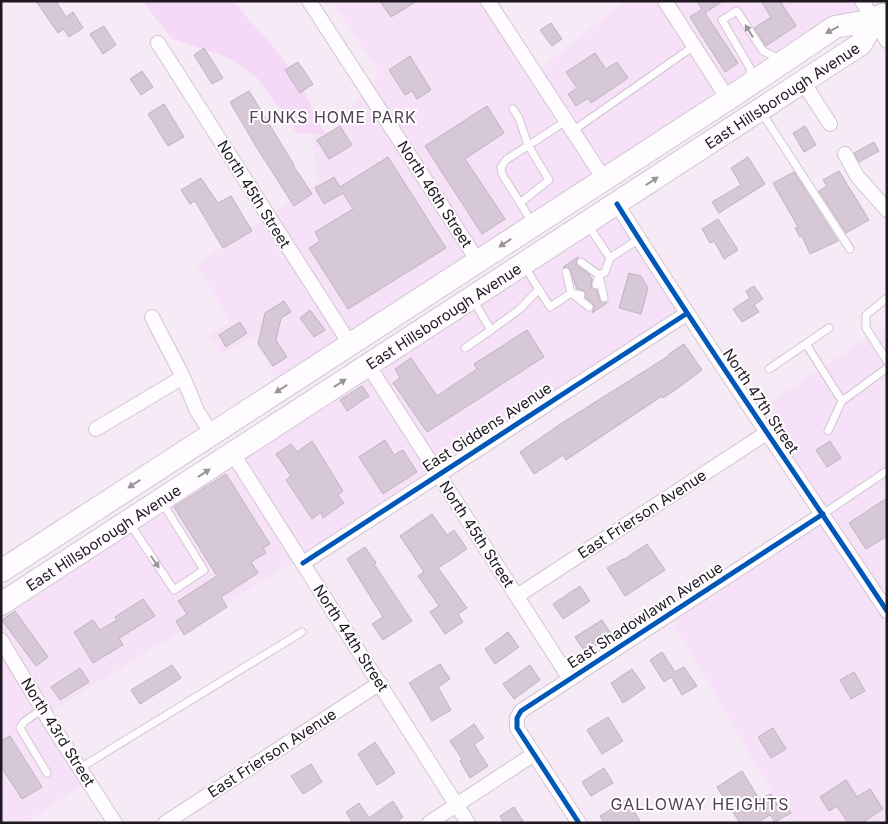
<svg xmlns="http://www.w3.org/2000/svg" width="888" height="824" font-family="Inter,sans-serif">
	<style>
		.built { fill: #f6e1f8 }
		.green { fill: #f5daf8 }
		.building { fill: #d7c8d8; stroke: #bdb3bd }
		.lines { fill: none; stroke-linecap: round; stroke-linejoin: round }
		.lane-casing { stroke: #d0c6d1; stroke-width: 9 }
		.street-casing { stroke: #d0c6d1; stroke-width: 16 }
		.primary-casing { stroke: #d0c6d1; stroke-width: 24 }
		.lane { stroke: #fefcfe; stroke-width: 7 }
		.street { stroke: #fefcfe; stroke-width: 14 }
		.primary { stroke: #fefcfe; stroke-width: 22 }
		.cycleway-casing { stroke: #fff; stroke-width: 8 }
		.cycleway { stroke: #0057b8; stroke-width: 5 }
		.oneway { fill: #9a959b }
		.labels { text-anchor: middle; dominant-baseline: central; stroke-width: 4; stroke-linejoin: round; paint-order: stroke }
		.street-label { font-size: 15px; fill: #201821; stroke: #fff }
		.neighbourhood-label { font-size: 16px; letter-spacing: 1px; fill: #524054; stroke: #fff }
	</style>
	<rect width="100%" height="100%" fill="#f6eaf7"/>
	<g class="built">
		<path d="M332,1H480L594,176L479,250L370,83L379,72Z"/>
		<path d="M625,1H657L718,97L605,169L540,69Z"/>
		<path d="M673,1H854L862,15L729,89Z"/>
		<path d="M362,94L468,257L349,331L273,212L317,183L313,133L325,134L328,137Z"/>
		<path d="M617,216L677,311L440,464L378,369Z"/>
		<path d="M262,220L338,338L275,378L256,335L221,354L209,336L229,323L216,298L196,264Z"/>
		<path d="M887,325V599L760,409Z"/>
		<path d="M367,376L429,471L304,553L243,458Z"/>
		<path d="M232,465L294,562L51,711L1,627V616Z"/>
		<path d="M821,524L887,622V823H790L672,621Z"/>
		<path d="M1,653L83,785L25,823H1Z"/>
	</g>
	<path class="green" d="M142,1H233L275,49L299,80L325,134L297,133L258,79L231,59L171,38Z"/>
	<g class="building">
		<path d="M36,1H56L66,17L73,12L83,28L69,37L64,29L58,33Z"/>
		<path d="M380,1H417L391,17Z"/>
		<path d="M697,1H723L705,13L738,63L725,72L690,17L702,9Z"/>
		<path d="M761,1H780L796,26L766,46L754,28L771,17Z"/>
		<path d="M551,23L562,39L552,46L540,30Z"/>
		<path d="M104,26L116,45L103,54L90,34Z"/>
		<path d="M204,48L223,78L212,84L194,55Z"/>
		<path d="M595,53L606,69L617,62L628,78L591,103L588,98L576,106L568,94L577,88L566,72Z"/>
		<path d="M410,56L431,90L417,99L412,91L405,95L389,70Z"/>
		<path d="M298,62L313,84L300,93L285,70Z"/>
		<path d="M142,71L153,87L141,95L130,79Z"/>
		<path d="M249,91L294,165H293L312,194L294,206L257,148L230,102Z"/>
		<path d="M164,104L184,137L168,146L148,114Z"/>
		<path d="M487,106L504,133L465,159L505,219L482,234L425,146Z"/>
		<path d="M340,126L352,145L329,159L317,140Z"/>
		<path d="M805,126L816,145L804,152L793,133Z"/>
		<path d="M874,142L879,151L859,162L854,153Z"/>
		<path d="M388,157L446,248L348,309L309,248L320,241L315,232L353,209L343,193L324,204L315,188L334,177L340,187Z"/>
		<path d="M748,157L765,184L719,213L712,202L741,185L731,168Z"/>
		<path d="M839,171L869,220L846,233L819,191L827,186L823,180Z"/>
		<path d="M794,172L838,241L810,254L802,236L800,237L795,228L798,227L773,183Z"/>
		<path d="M201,178L218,203L231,196L252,231L223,248L195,201L190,204L181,190Z"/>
		<path d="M718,219L738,250L724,259L714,241L710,243L702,229Z"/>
		<path d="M578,257L576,265L589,274L592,279L591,287L597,290L600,301L607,303L592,313L594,305L586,298L585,291L577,289L570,269L563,267Z"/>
		<path d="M629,273L641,276L648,288L641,314L619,308Z"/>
		<path d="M754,286L763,299L754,305L759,312L742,322L733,309L750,298L746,291Z"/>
		<path d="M284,301L291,312L281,318L276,340L287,357L273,366L258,344L265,313Z"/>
		<path d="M310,310L325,330L314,337L300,318Z"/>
		<path d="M240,322L247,333L226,347L219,335Z"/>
		<path d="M527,330L544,357L427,432L393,383L400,378L395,369L411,358L437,396L477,369L474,364Z"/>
		<path d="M684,344L702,370L678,388L663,398L662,396L566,460L563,455L534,474L520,452L562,423L670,355L669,354Z"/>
		<path d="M362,386L369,396L347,411L340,400Z"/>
		<path d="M385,440L394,455L403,450L417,472L383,494L359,457Z"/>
		<path d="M312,441L343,491L338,495L344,503L323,518L321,512L312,519L286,480L291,476L276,454L291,444L297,452Z"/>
		<path d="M830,441L841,458L827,467L816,450Z"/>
		<path d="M226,474L270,544L263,548L266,553L251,562L258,573L221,597L227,607L184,635L176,621L187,614L178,601L217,576L174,507Z"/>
		<path d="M887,498V536L866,549L849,523Z"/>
		<path d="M432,514L447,535L454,530L467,549L438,568L467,608L458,614L463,622L445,634L430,612L439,606L418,576L424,572L400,536Z"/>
		<path d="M647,544L665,570L625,596L607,568L623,559V560Z"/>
		<path d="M365,547L376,563L374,564L412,621L383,640L372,624L383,617L347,559Z"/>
		<path d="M580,586L590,601L563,619L553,604Z"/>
		<path d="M143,599L155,616L119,638L123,645L93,663L74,632L93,620L100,630L117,620L115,617Z"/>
		<path d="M15,611L48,657L36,666L2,620Z"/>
		<path d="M602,620L612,635L585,652L575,637Z"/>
		<path d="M508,632L519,647L495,664L485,649Z"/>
		<path d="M662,652L675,672L684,667L697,686L682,695L671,677L664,682L650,660Z"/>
		<path d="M440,664L450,679L438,687L451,710L432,721L409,683Z"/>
		<path d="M172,665L181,678L140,704L131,690Z"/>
		<path d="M530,665L540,680L514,699L503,684Z"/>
		<path d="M80,668L89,682L60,700L51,687Z"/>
		<path d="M632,669L645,688L623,703L611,683Z"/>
		<path d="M854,672L865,691L851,699L840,680Z"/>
		<path d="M608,717L623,741L602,754L587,730Z"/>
		<path d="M474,724L484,738L474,744L488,766L470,778L460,761L462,759L450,741Z"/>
		<path d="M773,728L786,749L771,758L758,737Z"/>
		<path d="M10,736L42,787L22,799L1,767V741Z"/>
		<path d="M375,742L395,773L377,785L358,754Z"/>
		<path d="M311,764L322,782L303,794L291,776Z"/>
		<path d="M604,768L613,783L591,796L582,782Z"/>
		<path d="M742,771L759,799L771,794L778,806L784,803L791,813L775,822L770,815L757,823H740L717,787Z"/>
		<path d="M846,780L857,797L870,789L883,809L862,823H848L837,806L829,811L820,797Z"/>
		<path d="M627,799L641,823H604L600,816Z"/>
		<path d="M393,801L403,817L395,823H353L346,812L359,803L369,818Z"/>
		<path d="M514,807L524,823H504L500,816Z"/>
	</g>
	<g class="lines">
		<g class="lane-casing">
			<g id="lane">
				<path d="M750,79V68L722,20L737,11L763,51L780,59"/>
				<path d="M513,109L519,118L528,145L549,180L520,203"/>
				<path d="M762,113L850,249"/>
				<path d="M574,130L694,46"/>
				<path d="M532,222L502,174L501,167L506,160L566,121"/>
				<path d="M588,225L610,258"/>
				<path d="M581,262L599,275L604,298"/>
				<path d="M525,267L550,307L571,293L581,295"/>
				<path d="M566,272L571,293L589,307"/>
				<path d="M596,285L599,275L605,272L610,258L639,239"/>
				<path d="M887,298L866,315V328L887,361"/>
				<path d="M473,300L491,330L520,309L539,289"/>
				<path d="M806,344L842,401"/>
				<path d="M465,348L491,330"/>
				<path d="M769,369L829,328"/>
				<path d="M828,431L842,401L887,368"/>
				<path d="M823,514L887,471"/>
				<path d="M130,524L174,590L204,570L162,502"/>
				<path d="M42,709L24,722L20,728L47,773"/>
				<path d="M80,768L302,632"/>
			</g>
		</g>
		<g class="street-casing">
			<g id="street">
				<path d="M309,1L478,261"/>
				<path d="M488,1L604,179"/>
				<path d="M665,1L728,99"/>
				<path d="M862,1L887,41"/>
				<path d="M158,43L350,344"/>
				<path d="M803,82L830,124"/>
				<path d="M845,154L857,176L887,210"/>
				<path d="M617,204C703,342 797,475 887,611"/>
				<path d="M152,317L183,377L197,411L212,434"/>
				<path d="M368,365L570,679"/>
				<path d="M96,429L183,377"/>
				<path d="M233,454L468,823"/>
				<path d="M303,563L686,314"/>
				<path d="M517,596L768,432"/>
				<path d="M1,640L50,722L115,823"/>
				<path d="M165,823L380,683"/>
				<path d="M429,823L534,754"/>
				<path d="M579,823L517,728V718L521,711L823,514"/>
			</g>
		</g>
		<g class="primary-casing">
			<g id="primary">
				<path d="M1,571L728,99L835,27L874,20L882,15"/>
				<path id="s1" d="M1,604L861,44L874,20"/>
			</g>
		</g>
		<use href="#lane" class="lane"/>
		<use href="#street" class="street"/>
		<use href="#primary" class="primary"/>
		<g class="cycleway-casing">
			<g id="cycleway">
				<path d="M617,204C703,342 797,475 887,611"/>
				<path d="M303,563L686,314"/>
				<path d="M579,823L517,728V718L521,711L823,514"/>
			</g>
		</g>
		<use href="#cycleway" class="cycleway"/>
	</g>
	<defs><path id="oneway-solid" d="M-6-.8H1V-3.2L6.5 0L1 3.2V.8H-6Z" transform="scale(1.25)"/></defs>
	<g class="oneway">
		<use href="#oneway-solid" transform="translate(832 30) rotate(152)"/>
		<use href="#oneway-solid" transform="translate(749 31) rotate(-122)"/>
		<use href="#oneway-solid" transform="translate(652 181) rotate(-33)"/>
		<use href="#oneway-solid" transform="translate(505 243) rotate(147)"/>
		<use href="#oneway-solid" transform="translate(340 383) rotate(-33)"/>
		<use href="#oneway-solid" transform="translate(281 389) rotate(147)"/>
		<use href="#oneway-solid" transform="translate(204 473) rotate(-33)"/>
		<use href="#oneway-solid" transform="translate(134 484) rotate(147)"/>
		<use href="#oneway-solid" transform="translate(155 562) rotate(56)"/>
	</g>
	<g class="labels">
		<g class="street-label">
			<text stroke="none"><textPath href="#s1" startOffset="932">East Hillsborough Avenue</textPath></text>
			<text transform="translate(254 194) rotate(58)">North 45th Street</text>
			<text transform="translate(435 194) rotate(57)">North 46th Street</text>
			<text stroke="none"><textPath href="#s1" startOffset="528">East Hillsborough Avenue</textPath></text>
			<text transform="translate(761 401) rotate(56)">North 47th Street</text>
			<text transform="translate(487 427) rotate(-33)">East Giddens Avenue</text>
			<text transform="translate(642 514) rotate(-33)">East Frierson Avenue</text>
			<text transform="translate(477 534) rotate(57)">North 45th Street</text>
			<text stroke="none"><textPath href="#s1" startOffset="122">East Hillsborough Avenue</textPath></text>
			<text transform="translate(645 615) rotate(-33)">East Shadowlawn Avenue</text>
			<text transform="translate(351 638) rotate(57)">North 44th Street</text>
			<text transform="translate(58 732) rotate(58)">North 43rd Street</text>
			<text transform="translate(272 753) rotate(-33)">East Frierson Avenue</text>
		</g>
		<g class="neighbourhood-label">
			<text x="333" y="117">FUNKS HOME PARK</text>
			<text x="700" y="804">GALLOWAY HEIGHTS</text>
		</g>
	</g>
	<rect width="888" height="824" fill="none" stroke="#201821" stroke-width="5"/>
</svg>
